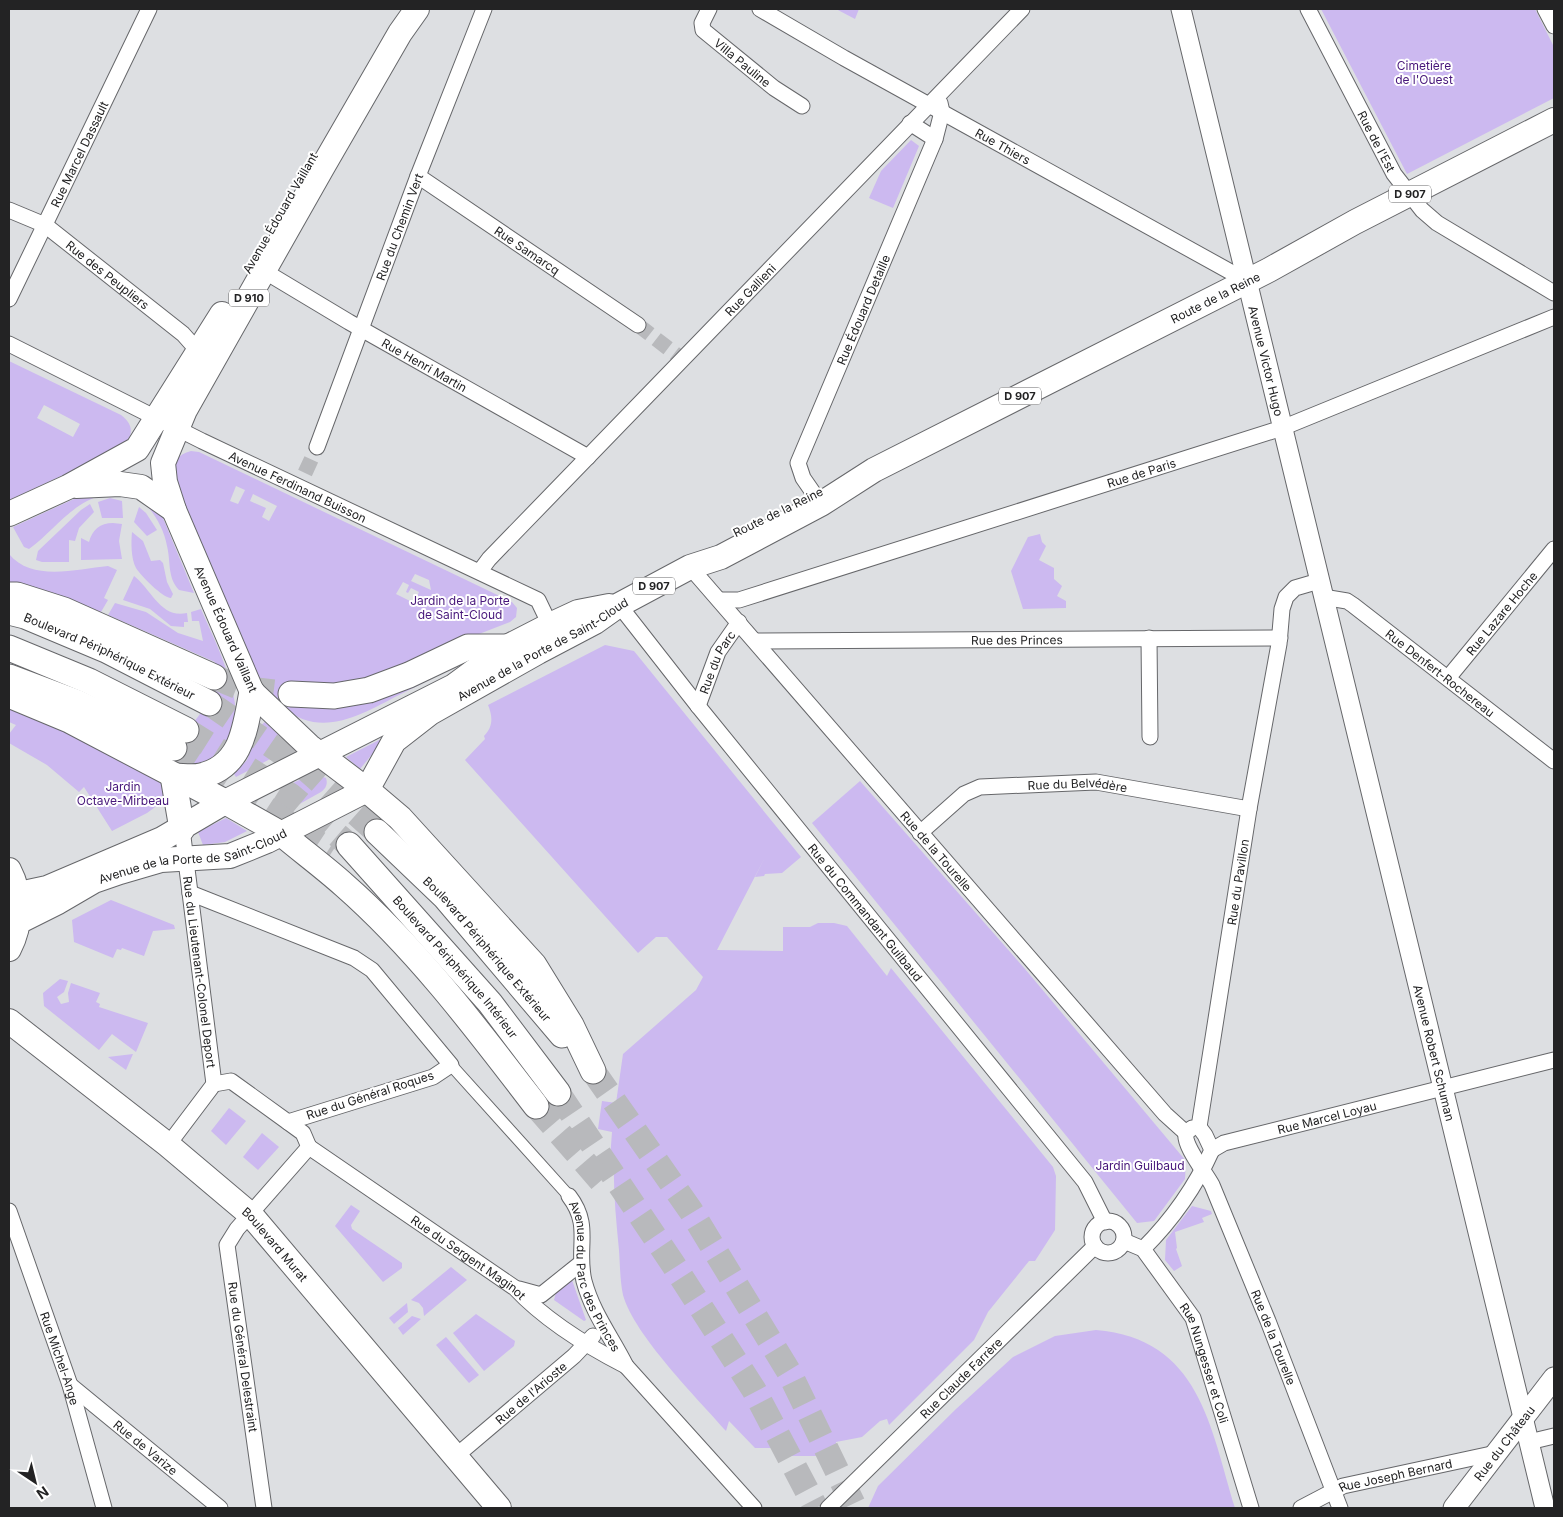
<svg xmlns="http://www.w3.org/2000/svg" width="1563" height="1517" font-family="Inter,sans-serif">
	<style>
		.green { fill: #ccb9f0; fill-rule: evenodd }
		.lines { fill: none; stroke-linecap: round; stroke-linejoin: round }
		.minor-tunnel { stroke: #b8b9bc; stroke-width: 15; stroke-dasharray: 15 8; stroke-linecap: butt }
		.trunk-tunnel { stroke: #b8b9bc; stroke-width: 25; stroke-dasharray: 25 12; stroke-linecap: butt }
		.pedestrian-casing { stroke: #66676a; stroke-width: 13 }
		.minor-casing { stroke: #66676a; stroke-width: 17 }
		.tertiary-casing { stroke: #66676a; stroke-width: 21 }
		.secondary-casing { stroke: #66676a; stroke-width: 23 }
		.primary-casing { stroke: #66676a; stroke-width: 26 }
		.trunk-casing { stroke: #66676a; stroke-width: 27 }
		.pedestrian { stroke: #fff; stroke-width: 11 }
		.minor { stroke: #fff; stroke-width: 15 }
		.tertiary { stroke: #fff; stroke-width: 19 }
		.secondary { stroke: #fff; stroke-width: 21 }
		.primary { stroke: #fff; stroke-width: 24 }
		.trunk { stroke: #fff; stroke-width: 25 }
		.labels { text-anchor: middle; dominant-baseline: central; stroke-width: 4; stroke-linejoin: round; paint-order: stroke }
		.shield { fill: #fff; stroke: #656566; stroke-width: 1 }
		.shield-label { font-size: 11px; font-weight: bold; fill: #232324 }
		.street-label { font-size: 12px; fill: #232324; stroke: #fff }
		.park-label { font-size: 12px; fill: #47167a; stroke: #fff }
	</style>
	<rect width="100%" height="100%" fill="#dddfe2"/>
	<g class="green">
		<path d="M836,9H859L855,19Z"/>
		<path d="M1321,9H1535L1554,47V98L1407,174Z"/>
		<path d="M911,140L919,146L893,208L869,198L881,171Z"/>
		<path d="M9,361L121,415C135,426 133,436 122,448L9,500ZM44,405L80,424L73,437L37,418Z"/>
		<path d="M191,451L199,452L512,602L517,608L516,617L510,622L479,634L408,668L290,700L467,661C444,672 422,684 399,695C362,714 321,740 283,707C274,699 266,693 260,682L174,478C173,463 176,455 191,451ZM236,486L245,490L238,504L230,501ZM253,494L277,506L269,521L262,517L266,508L250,501ZM415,574L429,580L431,590L411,581ZM403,582L409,585L406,592L408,593L411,588L419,592L414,603L396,594Z"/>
		<path d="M87,493L103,495C71,503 54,531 29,549L24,547L13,527Z"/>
		<path d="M110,498L122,501L123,518H102L98,502Z"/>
		<path d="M143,501L159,510L163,518L194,593L179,590C167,577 171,562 167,546C164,529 155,514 143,501Z"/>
		<path d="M90,504L94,512L79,528L75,541L69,540V562H42L36,560L38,551L81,510Z"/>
		<path d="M139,507L146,513L157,530L147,536L134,522Z"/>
		<path d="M113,523L122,524L119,541L122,559L81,560V538L89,542C92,530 100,523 113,523Z"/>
		<path d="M132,532L143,541L151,561L160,560L163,563L167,582L173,594L171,598C163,598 141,576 136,568C131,559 131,542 132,532Z"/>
		<path d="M1040,534L1042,542L1046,546L1039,560L1054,568V579L1062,586L1057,596L1066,601V608L1023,609L1011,571L1028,537Z"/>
		<path d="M9,554C32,582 76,569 108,566L117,570L104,598L108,600L101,612L37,589L9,583Z"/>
		<path d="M134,576C152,590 161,619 187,613L188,622H184V627L171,626L150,609L123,600Z"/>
		<path d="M115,603L146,612L178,633L203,641L199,621H192L191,612L201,609C215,643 264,732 214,757C196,766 184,766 167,758L215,694V662L108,615Z"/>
		<path d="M605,645L634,651L801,857L782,873L765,874L764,876L755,877L764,859L717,950L783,951V927H810L818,923H834L847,926L887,976L891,968L1053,1167L1056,1176L1055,1230L1035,1261H1029L988,1312L974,1340L889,1425L887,1419L880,1421L862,1437L836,1442V1456H781V1448H755L729,1421L726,1431C698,1399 634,1335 623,1295C620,1281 620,1264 619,1250C616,1219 613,1189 614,1159H610L612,1132L598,1129L602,1101L616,1103L623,1054L696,990L703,977L667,937H656L638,953L465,760L485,739L484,736C493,727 493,717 488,705Z"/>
		<path d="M9,705L27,711L157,780L165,788L166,799L147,813L112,831L84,787L79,792L47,765L9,743V734L16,725L9,722Z"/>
		<path d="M265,722L289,745V749L236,777L234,774L247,760L260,726Z"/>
		<path d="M387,736L360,769L346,757Z"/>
		<path d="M318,775L326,778C328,784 326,788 321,792L287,811H273L271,804C280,788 300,777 318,775Z"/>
		<path d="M860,781L1025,969L1186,1161L1185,1179L1154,1221L1137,1223L812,823Z"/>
		<path d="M226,818L247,831L225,842L203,845L198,832Z"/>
		<path d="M111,900L174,925L175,929L153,931L144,956L122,948L121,950L117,949L113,958L74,942L72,920Z"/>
		<path d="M60,979L68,981L64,992L57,997L61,1004L69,1002L68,993L71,983L100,993L96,1002L100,1004L99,1007L148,1023L136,1052L112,1034L99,1050L44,1006L43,993Z"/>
		<path d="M133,1054L126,1070L108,1057Z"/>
		<path d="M229,1108L246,1121L226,1145L211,1131Z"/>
		<path d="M262,1133L279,1147L258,1170L243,1157Z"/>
		<path d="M351,1205L360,1211L351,1225L352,1229L402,1263V1268L383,1282L335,1226Z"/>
		<path d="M1192,1206L1211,1211L1212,1214L1202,1218L1204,1222L1175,1232L1177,1248L1176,1249L1182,1266L1174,1271L1165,1260L1166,1240Z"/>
		<path d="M451,1267L467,1280L424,1316L423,1308L419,1303L411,1300Z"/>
		<path d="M572,1280L586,1320L584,1321L554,1300L556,1292Z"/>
		<path d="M407,1303L408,1312L394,1324L389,1318Z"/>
		<path d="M476,1314L515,1341L514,1346L484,1371L453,1333Z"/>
		<path d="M412,1316L421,1319L403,1335L398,1328Z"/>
		<path d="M1096,1330C1200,1339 1210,1426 1235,1508H868L878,1486L956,1409L1013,1357L1055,1336Z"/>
		<path d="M446,1337L479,1375L469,1383L436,1345Z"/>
	</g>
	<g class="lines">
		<g class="minor-tunnel">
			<path d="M638,325L682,359"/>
			<path d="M305,473L317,447"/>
		</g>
		<g class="trunk-tunnel">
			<path d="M214,677L241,688L291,694"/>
			<path d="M209,703L307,770L377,832"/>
			<path d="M186,730L290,795L349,845"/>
			<path d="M174,748L332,852"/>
			<path d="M593,1071L691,1211L789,1372L855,1508"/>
			<path d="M558,1093L673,1264L754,1390L816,1508"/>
			<path d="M536,1106L602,1182"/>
		</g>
		<g class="pedestrian-casing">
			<path id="pedestrian" d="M451,1065L569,1196"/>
		</g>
		<g class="minor-casing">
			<g id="minor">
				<path id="s1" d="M709,9L702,23L703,30L774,88L802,106"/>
				<path id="s2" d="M760,9L844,58L1247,281"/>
				<path id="s3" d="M1308,9L1394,174L1422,210L1437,223L1554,293"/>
				<path d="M1545,9L1554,26"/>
				<path d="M910,123L935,139"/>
				<path id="s4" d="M418,176L638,325"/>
				<path id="s5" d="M9,210L45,225L183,334L198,351"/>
				<path id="s6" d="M264,271L349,322L588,457"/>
				<path id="s7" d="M9,299L149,9"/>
				<path id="s8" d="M9,344L202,441L538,600L550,625V634"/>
				<path id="s9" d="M317,447L418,176L484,9"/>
				<path id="s10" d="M821,504L803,478L798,463L935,139L942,112L940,103"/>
				<path id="s11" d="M690,567L1165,1114L1186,1133"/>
				<path id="s12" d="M480,571L489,559L1022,9"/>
				<path id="s13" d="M1323,597L1347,601L1353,605L1554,761"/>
				<path id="s14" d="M720,600H739L1282,428L1554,317"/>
				<path id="s15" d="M619,605L698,706L1085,1182L1105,1222"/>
				<path d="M1149,638L1150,737"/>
				<path id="s16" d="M755,641L1280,638"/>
				<path id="s17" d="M1448,678L1554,549"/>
				<path id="s18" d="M698,706L718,652L739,622"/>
				<path id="s19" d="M182,829L214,1084"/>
				<path id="s20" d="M920,833L964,794L980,787L1096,782L1249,809"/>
				<path d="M190,893L354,958L372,970L451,1065L433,1077L288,1122"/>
				<path id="s21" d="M1199,1127L1249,809L1279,644L1282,609L1286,597L1295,588L1319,581"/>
				<path id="s22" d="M1192,1128L1186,1133C1183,1145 1205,1172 1212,1185L1268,1321L1340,1508"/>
				<path d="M168,1145L214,1084L231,1081L303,1133L309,1147"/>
				<path id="s23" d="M309,1147L515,1288C545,1320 587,1346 626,1366"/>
				<path id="s24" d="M1212,1150L1224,1143L1554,1060"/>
				<path id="s25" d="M569,1196C592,1226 576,1247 584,1281C593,1314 611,1336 626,1366L754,1508"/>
				<path id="s26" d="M9,1211L70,1385L104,1508"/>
				<circle cx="1108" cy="1237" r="16"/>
				<path id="s27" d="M1124,1241L1143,1249L1193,1318L1251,1508"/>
				<path d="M1143,1249C1172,1220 1195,1188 1212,1150L1205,1135L1199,1127"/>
				<path d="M519,1289L541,1295L581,1263"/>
				<path id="s28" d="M70,1385L220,1508"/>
				<path d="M1529,1442L1554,1436"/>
				<path id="s29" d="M456,1456L574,1356L593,1336"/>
				<path d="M264,1508L227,1245L237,1229L309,1147"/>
				<path id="s30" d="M828,1508L1095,1246"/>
				<path id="s31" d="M1301,1508L1343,1486L1496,1453"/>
			</g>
		</g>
		<g class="tertiary-casing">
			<g id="tertiary">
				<path id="s32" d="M1181,9L1545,1508"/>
			</g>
		</g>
		<g class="secondary-casing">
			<g id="secondary">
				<path id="s33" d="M1454,1508L1554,1378"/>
			</g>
		</g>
		<g class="primary-casing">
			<g id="primary">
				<path d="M76,486L120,484L141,487L174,510"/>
				<path d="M9,514L68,487L137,449L222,314"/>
				<path d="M367,790L309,746L252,692L174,510L165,482L163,463L185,410L322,168L400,33L417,9"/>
				<path d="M225,802L282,834"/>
				<path d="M9,870C22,895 22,924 9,949"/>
				<path d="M19,894L47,888L162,839L225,802L454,686L507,647L550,625L578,612L609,606"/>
				<path id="s34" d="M18,922L58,902L94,881L120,872L161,860L230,856L267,841L357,795L367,790L394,741L430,713L538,652L595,622L619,605L690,567L721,557L821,504L874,470L1269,270L1355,222L1554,120"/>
				<path id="s35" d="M9,1021L168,1145L251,1215L499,1508"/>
			</g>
		</g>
		<g class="trunk-casing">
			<g id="trunk">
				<path d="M9,595H17L64,610L214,677"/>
				<path id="s36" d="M9,612L25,616L106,650L209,703"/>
				<path d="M9,648L89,681L186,730"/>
				<path d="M9,677L78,703L174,748"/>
				<path d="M291,694L334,696L369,690L409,675L468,647H507"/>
				<path d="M9,695L69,720L225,802"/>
				<path d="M173,776C182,776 192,778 201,776C243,766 245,727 252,692"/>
				<path d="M173,776L182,829"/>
				<path d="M367,790L400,818L534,965L571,1025L593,1071"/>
				<path id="s37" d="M377,832L445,897L562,1035"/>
				<path d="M282,834C302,851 324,867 344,885C417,949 477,1029 536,1106"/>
				<path id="s38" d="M349,845L490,1003L558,1093"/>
			</g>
		</g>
		<use href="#pedestrian" class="pedestrian"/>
		<use href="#minor" class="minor"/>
		<use href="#tertiary" class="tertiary"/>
		<use href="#secondary" class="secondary"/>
		<use href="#primary" class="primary"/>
		<use href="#trunk" class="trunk"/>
	</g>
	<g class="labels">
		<g class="shield">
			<rect x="1389" y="185.5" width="42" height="17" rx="4"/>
			<rect x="229" y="289.5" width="40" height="17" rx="4"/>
			<rect x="999" y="387.5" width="42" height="17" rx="4"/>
			<rect x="633" y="577.5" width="42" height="17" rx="4"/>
		</g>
		<g class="shield-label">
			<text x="1410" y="194">D 907</text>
			<text x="249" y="298">D 910</text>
			<text x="1020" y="396">D 907</text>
			<text x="654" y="586">D 907</text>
		</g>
		<g class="street-label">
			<text stroke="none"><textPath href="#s1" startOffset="74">Villa Pauline</textPath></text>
			<text stroke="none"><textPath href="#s3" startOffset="149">Rue de l'Est</textPath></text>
			<text stroke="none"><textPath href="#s2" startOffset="279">Rue Thiers</textPath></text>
			<text stroke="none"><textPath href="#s7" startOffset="161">Rue Marcel Dassault</textPath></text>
			<text transform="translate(280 213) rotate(-60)">Avenue Édouard Vaillant</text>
			<text stroke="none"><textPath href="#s9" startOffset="235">Rue du Chemin Vert</textPath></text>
			<text stroke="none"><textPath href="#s4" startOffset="132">Rue Samarcq</textPath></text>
			<text stroke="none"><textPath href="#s5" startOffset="119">Rue des Peupliers</textPath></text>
			<text stroke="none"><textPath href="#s12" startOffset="390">Rue Gallieni</textPath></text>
			<text stroke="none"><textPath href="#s34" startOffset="1369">Route de la Reine</textPath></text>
			<text stroke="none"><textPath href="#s10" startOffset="214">Rue Édouard Detaille</textPath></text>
			<text stroke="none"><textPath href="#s32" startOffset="362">Avenue Victor Hugo</textPath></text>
			<text stroke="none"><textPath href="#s6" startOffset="186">Rue Henri Martin</textPath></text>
			<text stroke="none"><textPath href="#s14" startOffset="441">Rue de Paris</textPath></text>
			<text stroke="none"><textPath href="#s8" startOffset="322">Avenue Ferdinand Buisson</textPath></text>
			<text transform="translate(778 512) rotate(-26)">Route de la Reine</text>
			<text stroke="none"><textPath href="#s17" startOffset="84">Rue Lazare Hoche</textPath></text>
			<text transform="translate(226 629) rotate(66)">Avenue Édouard Vaillant</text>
			<text stroke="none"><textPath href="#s16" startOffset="262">Rue des Princes</textPath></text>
			<text stroke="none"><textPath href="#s34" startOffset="609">Avenue de la Porte de Saint-Cloud</textPath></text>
			<text stroke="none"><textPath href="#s36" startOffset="110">Boulevard Périphérique Extérieur</textPath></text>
			<text stroke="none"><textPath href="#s18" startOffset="48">Rue du Parc</textPath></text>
			<text stroke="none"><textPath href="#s13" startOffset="142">Rue Denfert-Rochereau</textPath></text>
			<text stroke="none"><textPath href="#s20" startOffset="174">Rue du Belvédère</textPath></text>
			<text stroke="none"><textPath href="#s11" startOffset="376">Rue de la Tourelle</textPath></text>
			<text stroke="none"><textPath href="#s34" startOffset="189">Avenue de la Porte de Saint-Cloud</textPath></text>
			<text stroke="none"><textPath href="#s21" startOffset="248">Rue du Pavillon</textPath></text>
			<text stroke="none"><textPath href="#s15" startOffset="394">Rue du Commandant Guilbaud</textPath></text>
			<text stroke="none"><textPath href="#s37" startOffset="161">Boulevard Périphérique Extérieur</textPath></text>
			<text stroke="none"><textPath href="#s38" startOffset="162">Boulevard Périphérique Intérieur</textPath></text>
			<text stroke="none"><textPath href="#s19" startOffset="144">Rue du Lieutenant-Colonel Deport</textPath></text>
			<text stroke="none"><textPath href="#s32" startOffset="1074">Avenue Robert Schuman</textPath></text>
			<text transform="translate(370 1095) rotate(-18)">Rue du Général Roques</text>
			<text stroke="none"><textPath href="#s24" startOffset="120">Rue Marcel Loyau</textPath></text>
			<text stroke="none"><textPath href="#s35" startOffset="348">Boulevard Murat</textPath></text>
			<text stroke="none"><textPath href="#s23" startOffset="194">Rue du Sergent Maginot</textPath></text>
			<text stroke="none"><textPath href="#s25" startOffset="86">Avenue du Parc des Princes</textPath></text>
			<text stroke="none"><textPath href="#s22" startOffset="231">Rue de la Tourelle</textPath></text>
			<text transform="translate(243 1357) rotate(82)">Rue du Général Delestraint</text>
			<text stroke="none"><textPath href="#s26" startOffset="156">Rue Michel-Ange</textPath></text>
			<text stroke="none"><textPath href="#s27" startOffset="152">Rue Nungesser et Coli</textPath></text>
			<text stroke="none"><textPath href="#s30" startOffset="186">Rue Claude Farrère</textPath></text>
			<text stroke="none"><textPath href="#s29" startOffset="98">Rue de l'Arioste</textPath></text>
			<text stroke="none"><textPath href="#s33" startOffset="82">Rue du Château</textPath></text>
			<text stroke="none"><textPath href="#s28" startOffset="98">Rue de Varize</textPath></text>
			<text stroke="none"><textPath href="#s31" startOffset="101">Rue Joseph Bernard</textPath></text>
		</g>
		<g class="park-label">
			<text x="1424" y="65">Cimetière<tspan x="1424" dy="14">de l'Ouest</tspan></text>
			<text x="460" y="600">Jardin de la Porte<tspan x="460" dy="14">de Saint-Cloud</tspan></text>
			<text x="123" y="786">Jardin<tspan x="123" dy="14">Octave-Mirbeau</tspan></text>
			<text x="1140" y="1165">Jardin Guilbaud</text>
		</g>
	</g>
	<rect width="1563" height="1517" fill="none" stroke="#232324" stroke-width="20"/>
	<g transform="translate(35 1482) rotate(145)" stroke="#ffffff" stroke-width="4" paint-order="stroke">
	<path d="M0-4L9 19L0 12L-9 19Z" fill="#232324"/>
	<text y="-8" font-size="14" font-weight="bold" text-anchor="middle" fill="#232324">N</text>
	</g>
</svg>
